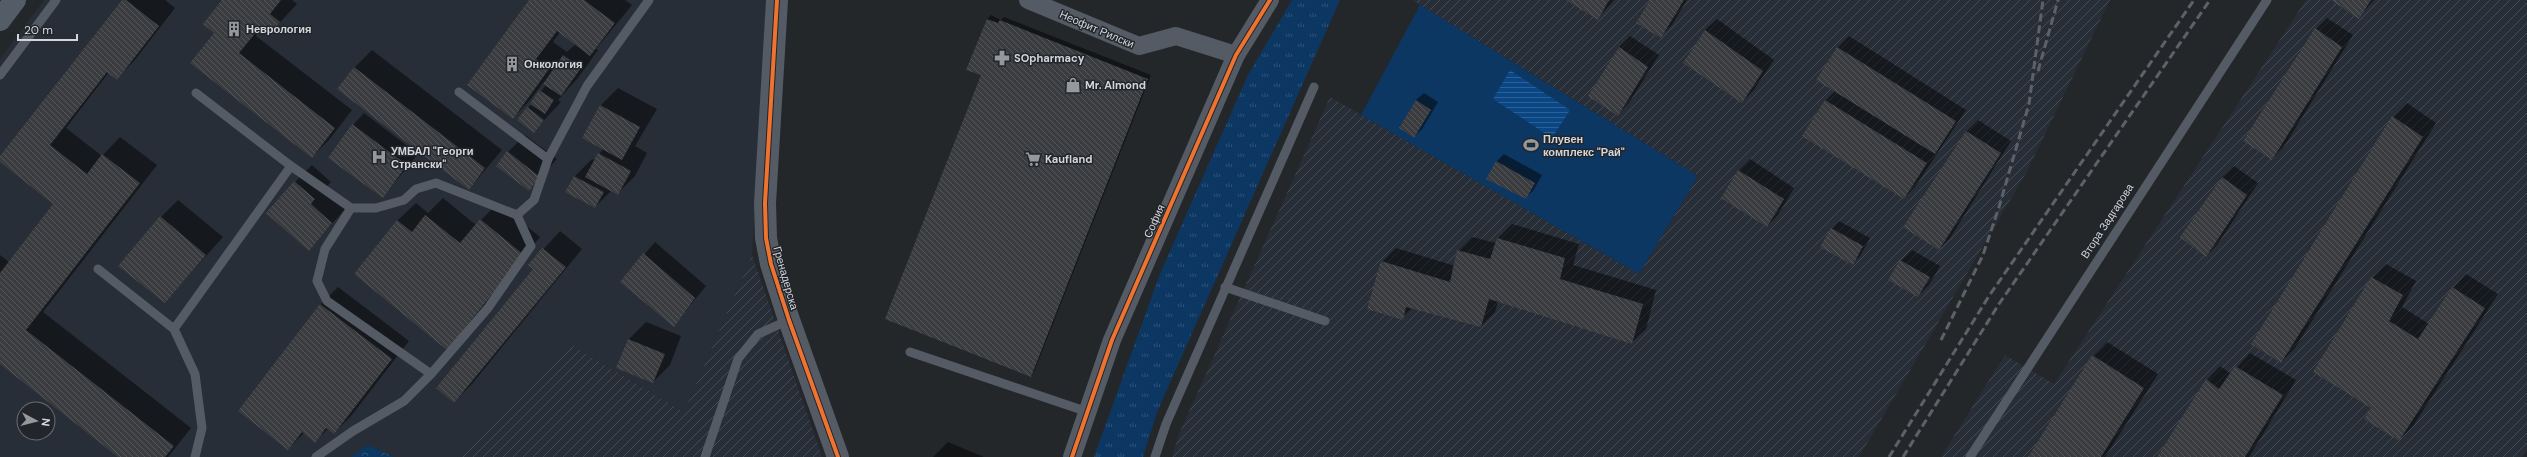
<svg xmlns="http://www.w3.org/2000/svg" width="2527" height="457" font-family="'DM Sans',sans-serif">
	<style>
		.built { fill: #282e37; fill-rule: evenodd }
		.industrial { fill: url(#industrial-furrows) }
		.grass { fill: url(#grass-tufts) }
		.forest { fill: url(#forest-crowns) }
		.park { fill: #0c3763 }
		.water { fill: url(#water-rules) }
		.shadow { fill: #0007; fill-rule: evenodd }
		.building { fill: url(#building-back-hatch) }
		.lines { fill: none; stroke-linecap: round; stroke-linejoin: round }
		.service { stroke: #545b64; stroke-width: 9 }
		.minor { stroke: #545b64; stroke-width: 18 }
		.tertiary { stroke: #545b64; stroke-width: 22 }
		.secondary { stroke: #545d67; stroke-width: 22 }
		.rail { stroke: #5e6268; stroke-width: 3; stroke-dasharray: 8 4; stroke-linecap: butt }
		.cycleway-casing { stroke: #22262c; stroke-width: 6 }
		.cycleway { stroke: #ef722f; stroke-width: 4 }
		.labels { text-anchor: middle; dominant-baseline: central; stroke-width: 3; stroke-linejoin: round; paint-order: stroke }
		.poi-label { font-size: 11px; font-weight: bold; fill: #d3d6d9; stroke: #22262c; text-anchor: start }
		.street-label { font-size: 11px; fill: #d3d6d9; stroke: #22262c }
	</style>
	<defs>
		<pattern id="industrial-furrows" width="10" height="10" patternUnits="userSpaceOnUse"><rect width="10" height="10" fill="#282e37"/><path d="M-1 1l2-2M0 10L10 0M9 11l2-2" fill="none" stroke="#464c53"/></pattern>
		<pattern id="grass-tufts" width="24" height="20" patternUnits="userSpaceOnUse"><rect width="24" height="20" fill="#0c3763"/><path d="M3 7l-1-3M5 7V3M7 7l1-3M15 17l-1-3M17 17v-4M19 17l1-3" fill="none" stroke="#2e5379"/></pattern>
		<pattern id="forest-crowns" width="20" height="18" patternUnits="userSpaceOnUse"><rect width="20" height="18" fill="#0c3763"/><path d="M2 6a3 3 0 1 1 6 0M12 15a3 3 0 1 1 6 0" fill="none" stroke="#2e5379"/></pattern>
		<pattern id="water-rules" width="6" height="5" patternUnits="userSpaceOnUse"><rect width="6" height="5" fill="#0a4684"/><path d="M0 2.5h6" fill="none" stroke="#2d6095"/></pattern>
		<pattern id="building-back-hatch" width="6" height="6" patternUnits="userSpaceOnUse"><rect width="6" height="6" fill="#3a3c3f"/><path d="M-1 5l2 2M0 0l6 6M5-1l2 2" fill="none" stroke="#56575a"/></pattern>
	</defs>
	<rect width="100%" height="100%" fill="#24272a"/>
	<path class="built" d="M44,0H766L752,255L684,412L570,344L457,457H394L368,445L351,457H0V59ZM24,409H48V433H24Z"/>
	<g class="industrial">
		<path d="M1412,0H2110L2026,173L1859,457H1172L1179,434L1330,97L1639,274L1698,176Z"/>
		<path d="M2306,0H2527V450L2522,457H1941L2005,355L2054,384Z"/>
		<path d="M752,255L822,457H457L570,344L684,412Z"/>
	</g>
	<path class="grass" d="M1292,0H1340L1157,412L1143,457H1094L1160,274L1248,75Z"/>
	<path class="forest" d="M368,445L394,457H351Z"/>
	<path class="park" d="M1420,5L1698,176L1639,274L1361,115Z"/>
	<path class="water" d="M1510,70L1570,110L1552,138L1493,99Z"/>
	<g class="shadow">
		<path d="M123,0H165L175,8L134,61L117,78L109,72L66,128L102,156L120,137L157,165L43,312L191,428L168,457H120L0,363V255L9,262L55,204L0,161V158Z"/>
		<path d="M223,0H292L297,4L271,32L263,26L256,36L352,110L329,140L312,157L215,33Z"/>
		<path d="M530,0H625L632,5L596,49L598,50L578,78L558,100L561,102L534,131L528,108L546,85L543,83L530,100L513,118ZM560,32L576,44L567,52L553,42Z"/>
		<path d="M1568,0H1614L1598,18Z"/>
		<path d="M1651,0H1687L1672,25L1661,36Z"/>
		<path d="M2332,0H2374L2359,17Z"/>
		<path d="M991,15L1001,20L1004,17L1151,75L1034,372L1031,376L987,19Z"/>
		<path d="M2327,18L2353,35L2283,148L2272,159L2316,29Z"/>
		<path d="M1717,19L1774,60L1753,91L1742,102L1705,30Z"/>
		<path d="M1630,36L1659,55L1629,103L1618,114L1589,96L1619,47Z"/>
		<path d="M1849,36L1966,110L1915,187L1904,198L1825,101L1835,91L1818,80L1838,47Z"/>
		<path d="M372,50L502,150L469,189L354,68Z"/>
		<path d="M618,88L657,109L635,146L647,153L635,176L618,193L612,190L595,207L566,191L575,176L592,159L595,160L603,149L601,105Z"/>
		<path d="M1424,93L1438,102L1422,129L1414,137L1400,128L1416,100Z"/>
		<path d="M2407,103L2436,123L2295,348L2281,362L2393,117Z"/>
		<path d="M364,113L418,154L383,197L353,125Z"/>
		<path d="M1978,120L2011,141L1950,238L1939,249L1905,227L1967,131Z"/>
		<path d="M525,135L557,159L529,190L508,152Z"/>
		<path d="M1504,154L1542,175L1533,191L1525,198L1496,162Z"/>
		<path d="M1750,159L1794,188L1778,215L1767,226L1723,197L1739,170Z"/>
		<path d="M312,165L331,182L327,186L349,205L309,249L295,182Z"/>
		<path d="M2234,166L2258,183L2217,245L2206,256L2182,237L2222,177Z"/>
		<path d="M443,198L476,225L498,203L540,237L464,331L355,273L398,220L416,203L428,213Z"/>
		<path d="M178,200L223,237L165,302L161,217Z"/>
		<path d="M1839,221L1870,238L1860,256L1852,264L1831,229Z"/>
		<path d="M1512,224L1579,244L1573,265L1656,290L1646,329L1632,342L1498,301L1495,312L1481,326L1413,308L1402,318L1382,262L1396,248L1455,266L1458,251L1472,237L1496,243L1498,238Z"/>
		<path d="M560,231L582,249L472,384L454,402L534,269L529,265Z"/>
		<path d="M655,242L706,286L674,325L621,282Z"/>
		<path d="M1912,250L1940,266L1929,285L1918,296L1901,261Z"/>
		<path d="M2386,264L2416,281L2402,307L2429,324L2453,288L2466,274L2498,294L2413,426L2399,440L2372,407V278Z"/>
		<path d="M338,287L409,341L351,416L334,433L328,429L315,441L304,433L288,449L240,411L321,304Z"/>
		<path d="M646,322L681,336L670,365L653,382L629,339Z"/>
		<path d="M2107,342L2158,374L2105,457H2029L2093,356Z"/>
		<path d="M2250,353L2296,380L2249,457H2158L2207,380L2220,366L2231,374Z"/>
		<path d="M948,442L984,457H933Z"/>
	</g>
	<g class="building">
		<path d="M122,0H126L159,26L117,80L107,72L50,145L87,174L102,154L140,183L26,330L174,446L165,457H118L0,364V273L53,204L0,162V156Z"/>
		<path d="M222,0H281L270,14L280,22L271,34L261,26L239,53L335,128L312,158L190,63L214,33L203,24Z"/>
		<path d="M529,0H584L615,23L590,56L557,31L536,59L549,69L513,119L467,85Z"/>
		<path d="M1566,0H1609L1598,20Z"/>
		<path d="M1650,0H1684L1661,38L1636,23Z"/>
		<path d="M2331,0H2371L2359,19Z"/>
		<path d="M987,19L998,23L1000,20L1148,79L1031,377L885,319L981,75L966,70Z"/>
		<path d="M2315,28L2342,47L2272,160L2243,141Z"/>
		<path d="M1705,30L1763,71L1742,103L1683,63Z"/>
		<path d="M1619,47L1648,67L1618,116L1588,96Z"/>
		<path d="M1837,47L1956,121L1935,154L1816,80Z"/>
		<path d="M563,55L581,68L561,96L543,84Z"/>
		<path d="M354,67L485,168L469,190L337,89Z"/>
		<path d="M539,90L554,100L545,114L530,104Z"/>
		<path d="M1416,100L1431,110L1414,138L1399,128Z"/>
		<path d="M1825,100L1927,163L1904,199L1802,136Z"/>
		<path d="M600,105L640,127L622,160L582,138Z"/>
		<path d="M527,107L544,120L534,133L517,120Z"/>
		<path d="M2392,116L2423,137L2281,363L2251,344Z"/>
		<path d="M352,124L407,165L383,198L328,158Z"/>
		<path d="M1966,131L2001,153L1939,250L1903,227Z"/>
		<path d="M507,151L540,177L529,191L496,166Z"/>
		<path d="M598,153L631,171L618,195L585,177Z"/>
		<path d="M1496,161L1535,183L1526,199L1486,179Z"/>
		<path d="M1738,170L1784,199L1767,227L1721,198Z"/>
		<path d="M574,176L604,192L595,208L565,192Z"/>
		<path d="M2222,177L2247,195L2206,257L2180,237Z"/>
		<path d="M294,181L315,199L311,204L332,223L309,251L266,213Z"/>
		<path d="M425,215L460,243L480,219L524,255L447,350L354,274L397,220L412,232Z"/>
		<path d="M160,216L206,255L165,303L118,266Z"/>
		<path d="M1831,228L1863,246L1853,265L1820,247Z"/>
		<path d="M1497,238L1565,258L1560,279L1643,304L1632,344L1489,299L1481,327L1406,307L1403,320L1367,309L1381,261L1450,282L1457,250L1490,259Z"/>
		<path d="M542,248L566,267L454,403L436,388L533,269L528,265Z"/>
		<path d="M643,253L695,298L674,327L620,282Z"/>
		<path d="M1900,260L1930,277L1918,297L1888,280Z"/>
		<path d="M2371,277L2403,295L2389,321L2418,339L2452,287L2485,308L2399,441L2364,419L2371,408L2313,372Z"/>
		<path d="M320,304L392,359L334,434L326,428L315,443L302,432L288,450L238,411Z"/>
		<path d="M628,339L665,354L653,383L616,368Z"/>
		<path d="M2092,355L2144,388L2101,457H2028Z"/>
		<path d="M2235,366L2283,395L2245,457H2157L2206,379L2219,389Z"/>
	</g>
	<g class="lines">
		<g class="service">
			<path d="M0,75L56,0"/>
			<path d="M459,92L548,159"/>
			<path d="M291,166L351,208H376L404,200L416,189L436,183L517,215L534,200L548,159L587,86L649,0"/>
			<path d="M351,208L325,249L317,281L327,301L431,374L488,308L531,246L517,215"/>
			<path d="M98,269L174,329L195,374L202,428L195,457"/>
			<path d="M1225,287L1325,321"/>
			<path d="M174,329L291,166L196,93"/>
			<path d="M910,352L1088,412"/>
			<path d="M316,457L353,431L404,401L431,374"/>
			<path d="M705,457L738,359L758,334L789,320"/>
			<path d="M1155,457L1166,424L1314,87"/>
			<path d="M1970,457L2267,0"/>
		</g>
		<g class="minor">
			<path d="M1028,0L1139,46L1176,36L1236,55"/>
			<path d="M1072,457L1112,340L1236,55L1270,0"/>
		</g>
		<path class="tertiary" d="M777,0L765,203L766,238L771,264L789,320L838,457"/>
		<path class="secondary" d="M0,20L15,0"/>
		<g class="rail">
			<path d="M2038,71L2058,0"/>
			<path d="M1941,340L1983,255L1999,207L2029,104L2043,0"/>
			<path d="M1889,457L1989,296L2194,0"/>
			<path d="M1903,457L1999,304L2210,0"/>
		</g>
		<g class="cycleway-casing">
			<g id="cycleway">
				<path d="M777,0L765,203L766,238L771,264L789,320L838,457"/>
				<path d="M1072,457L1112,340L1236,55L1270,0"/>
			</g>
		</g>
		<use href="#cycleway" class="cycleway"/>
	</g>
	<defs>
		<g id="building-bare" transform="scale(1.2)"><path d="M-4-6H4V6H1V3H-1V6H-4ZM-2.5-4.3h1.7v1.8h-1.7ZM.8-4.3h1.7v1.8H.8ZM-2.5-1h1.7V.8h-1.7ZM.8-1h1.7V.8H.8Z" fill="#96999c" stroke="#22262c" stroke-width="2.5" paint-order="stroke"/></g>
		<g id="pharmacy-bare" transform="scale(1.2)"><path d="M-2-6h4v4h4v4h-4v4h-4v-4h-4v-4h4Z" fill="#96999c" stroke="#22262c" stroke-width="2.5" paint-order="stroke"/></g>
		<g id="shop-bare" transform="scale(1.2)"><path d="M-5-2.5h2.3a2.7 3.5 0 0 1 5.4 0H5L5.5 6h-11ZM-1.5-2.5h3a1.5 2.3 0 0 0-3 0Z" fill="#96999c" stroke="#22262c" stroke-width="2.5" paint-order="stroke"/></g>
		<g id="stadium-bare" transform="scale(1.2)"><path d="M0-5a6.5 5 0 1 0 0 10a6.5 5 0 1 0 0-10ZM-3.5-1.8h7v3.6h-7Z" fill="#96999c" stroke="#22262c" stroke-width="2.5" paint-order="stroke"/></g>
		<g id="hospital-bare" transform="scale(1.2)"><path d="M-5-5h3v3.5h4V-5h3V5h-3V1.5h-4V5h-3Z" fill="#96999c" stroke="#22262c" stroke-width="2.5" paint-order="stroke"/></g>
		<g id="supermarket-bare" transform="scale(1.2)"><path d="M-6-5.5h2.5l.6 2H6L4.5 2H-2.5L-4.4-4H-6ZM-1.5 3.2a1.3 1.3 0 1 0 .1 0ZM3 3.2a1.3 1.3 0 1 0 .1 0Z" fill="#96999c" stroke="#22262c" stroke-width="2.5" paint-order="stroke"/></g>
	</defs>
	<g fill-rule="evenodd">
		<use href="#building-bare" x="234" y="29"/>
		<use href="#pharmacy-bare" x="1002" y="58"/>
		<use href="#building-bare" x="512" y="64"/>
		<use href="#shop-bare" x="1073" y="85"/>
		<use href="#stadium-bare" x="1531" y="145"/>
		<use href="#hospital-bare" x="379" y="157"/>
		<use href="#supermarket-bare" x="1033" y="159"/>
	</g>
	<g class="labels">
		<g class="poi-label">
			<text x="246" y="29">Неврология</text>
			<text x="1014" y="58">SOpharmacy</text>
			<text x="524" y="64">Онкология</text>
			<text x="1085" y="85">Mr. Almond</text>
			<text x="1543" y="139">Плувен<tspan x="1543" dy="13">комплекс "Рай"</tspan></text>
			<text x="391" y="151">УМБАЛ "Георги<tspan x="391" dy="13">Странски"</tspan></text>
			<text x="1045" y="159">Kaufland</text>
		</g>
		<g class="street-label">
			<text transform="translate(1097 29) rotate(23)">Неофит Рилски</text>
			<text transform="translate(1154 221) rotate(-66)">София</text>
			<text transform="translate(2107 221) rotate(-57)">Втора Задгарова</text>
			<text transform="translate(786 278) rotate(74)">Гренадерска</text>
		</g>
	</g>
	<g transform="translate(36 421) rotate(97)"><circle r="19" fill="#22262c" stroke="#696c71"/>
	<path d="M0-3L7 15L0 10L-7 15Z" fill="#96999c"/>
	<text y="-6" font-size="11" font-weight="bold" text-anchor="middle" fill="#d3d6d9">N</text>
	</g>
	<path d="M18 34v6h59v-6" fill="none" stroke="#d3d6d9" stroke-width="2"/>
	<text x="24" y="34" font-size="12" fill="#d3d6d9" stroke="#22262c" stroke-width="3" paint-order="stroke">20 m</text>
</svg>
